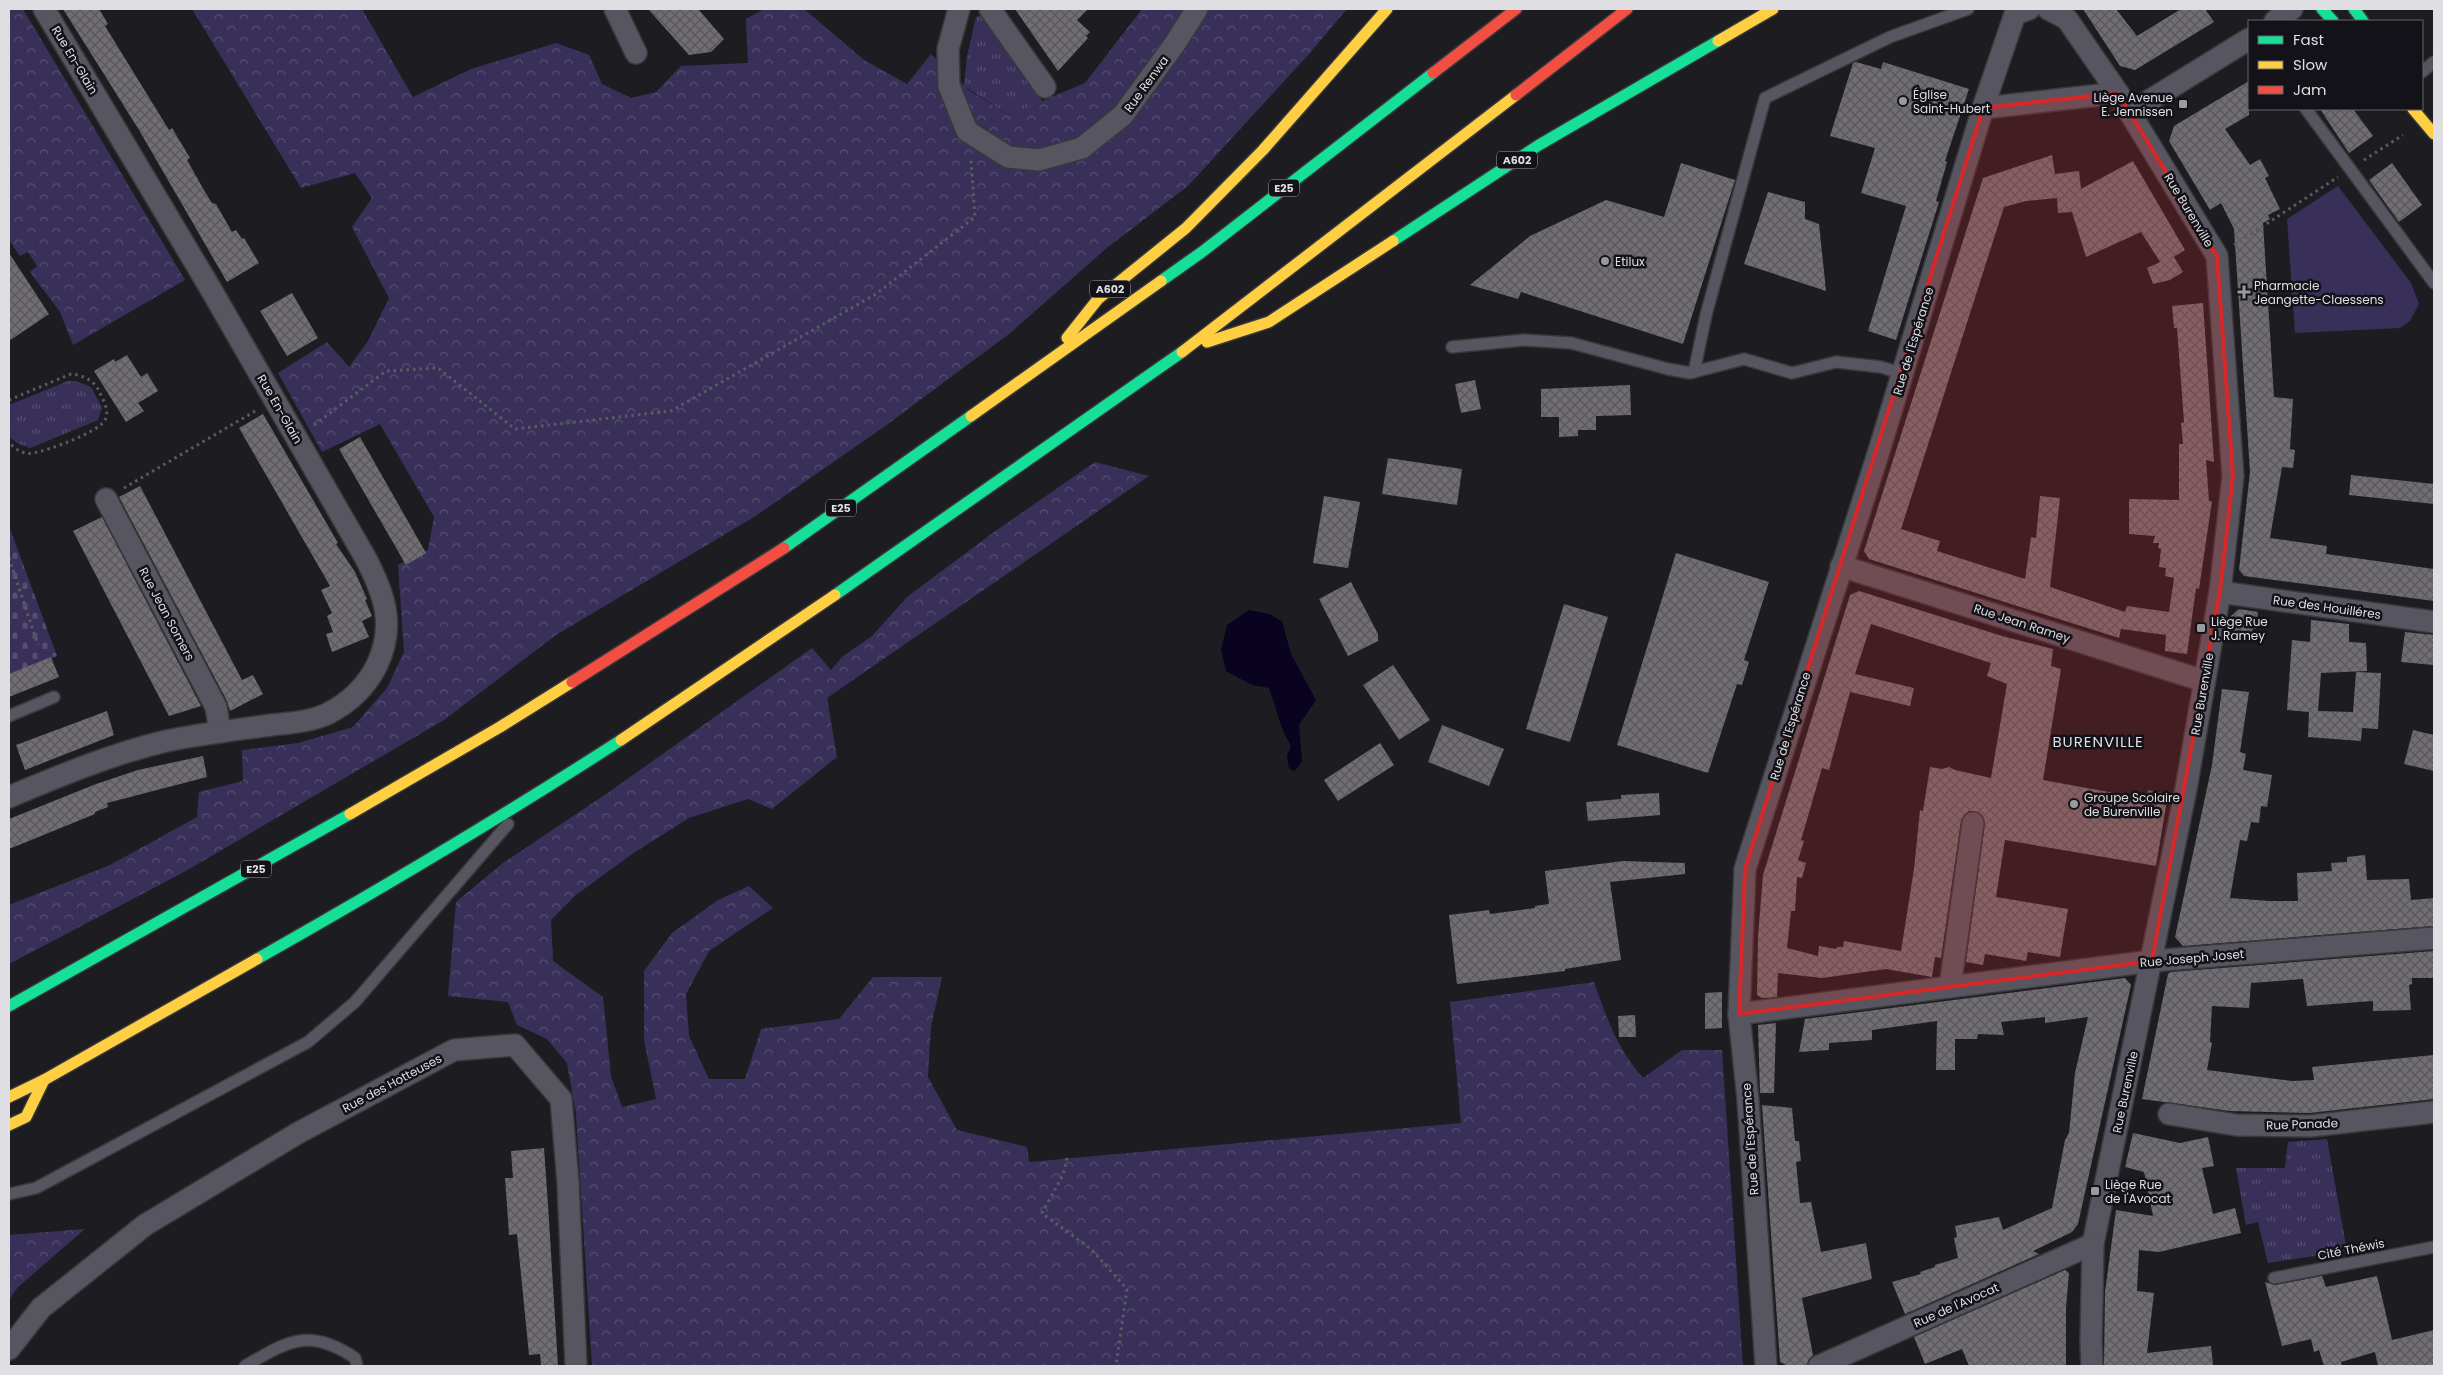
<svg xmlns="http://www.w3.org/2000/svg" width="2443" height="1375" font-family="Poppins,sans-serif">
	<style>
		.grass { fill: url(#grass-tufts) }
		.forest { fill: url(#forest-crowns) }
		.cemetery { fill: url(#cemetery-stones) }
		.park { fill: #39305a }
		.water { fill: #0a031f }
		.building { fill: url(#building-cross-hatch); fill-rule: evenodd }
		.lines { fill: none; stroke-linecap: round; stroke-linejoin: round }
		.lane-casing { stroke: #39383b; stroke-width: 14 }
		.street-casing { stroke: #39383b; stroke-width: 24 }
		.fast-casing { stroke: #39383b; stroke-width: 14 }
		.slow-casing { stroke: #39383b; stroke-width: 14 }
		.jam-casing { stroke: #39383b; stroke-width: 14 }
		.path { stroke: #5d5b62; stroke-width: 3; stroke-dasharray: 2.5 4; stroke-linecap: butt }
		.lane { stroke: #575560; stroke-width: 11 }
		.street { stroke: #575560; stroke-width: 21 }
		.fast { stroke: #16e098; stroke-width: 11 }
		.slow { stroke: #ffcf43; stroke-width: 11 }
		.jam { stroke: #f24e42; stroke-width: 11 }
		.marked { fill: #d62828; fill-opacity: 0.2; stroke: #d62828; stroke-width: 4; stroke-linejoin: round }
		.poi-dot { fill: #9b9a9f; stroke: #131218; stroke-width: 2 }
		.labels { text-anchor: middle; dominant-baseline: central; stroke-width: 5; stroke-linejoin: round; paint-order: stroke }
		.shield { fill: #131218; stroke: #a2a1a6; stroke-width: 1 }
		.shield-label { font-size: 11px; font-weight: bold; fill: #dfdee3 }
		.street-label { font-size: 12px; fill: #dfdee3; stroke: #131218 }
		.poi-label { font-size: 12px; fill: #dfdee3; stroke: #131218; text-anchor: start }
		.quarter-label { font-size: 15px; letter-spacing: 1px; fill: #dfdee3; stroke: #131218 }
	</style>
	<defs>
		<pattern id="grass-tufts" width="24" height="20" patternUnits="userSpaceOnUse" patternTransform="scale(1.25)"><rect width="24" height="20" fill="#39305a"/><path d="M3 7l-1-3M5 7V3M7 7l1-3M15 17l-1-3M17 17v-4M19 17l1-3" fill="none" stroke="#554e72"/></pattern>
		<pattern id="forest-crowns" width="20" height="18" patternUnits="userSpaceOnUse" patternTransform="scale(1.25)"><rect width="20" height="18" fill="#39305a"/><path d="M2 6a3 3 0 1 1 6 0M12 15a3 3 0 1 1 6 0" fill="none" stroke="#554e72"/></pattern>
		<pattern id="cemetery-stones" width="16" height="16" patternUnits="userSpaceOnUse" patternTransform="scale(1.25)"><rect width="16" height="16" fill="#39305a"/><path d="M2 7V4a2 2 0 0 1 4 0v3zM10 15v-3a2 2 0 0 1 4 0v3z" fill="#554e72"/></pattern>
		<pattern id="building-cross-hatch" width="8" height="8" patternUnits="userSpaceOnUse" patternTransform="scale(1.25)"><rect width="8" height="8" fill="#706e73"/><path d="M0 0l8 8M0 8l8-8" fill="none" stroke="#5a585c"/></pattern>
	</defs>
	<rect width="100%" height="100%" fill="#1d1c21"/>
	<g class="grass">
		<path d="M981,15L1043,102L1009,115L964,86L967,56L976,17Z"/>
		<path d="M68,381H76L91,387L102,408L98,420L30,448L19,444L9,437V405Z"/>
		<path d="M2327,1139L2347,1251L2268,1263L2258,1222L2246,1225L2236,1168H2285L2288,1142Z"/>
	</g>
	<g class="forest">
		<path d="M9,9H23L185,280L73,345L60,312L30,272L37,266L28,252L20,256L9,240Z"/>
		<path d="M192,9H362L413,97L471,69L556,43L589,55L602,84L631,98L656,92L681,66L748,63L746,19L764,9H804L864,60L907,84L931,54L970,91L1009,115L1085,83L1142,9H1347L1309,54L1188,186L1108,247L1009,334L881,429L754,517L556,635L444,720L184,872L9,964V905L110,865L197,817L199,792L243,781L242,750L298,743L353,727L387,688L404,652L398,565L428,550L434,517L380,424L322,452L278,373L327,342L349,367L368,341L389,298L352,227L372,198L355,173L301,188Z"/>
		<path d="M1095,462L1149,476L827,698L837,757L772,809L748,799L689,818L632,854L576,895L551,920L553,961L603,997L611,1076L622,1107L656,1099L644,1040V971L672,933L718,900L749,886L773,908L709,951L686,994L689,1036L709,1079H745L761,1029L839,1019L873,977H942L931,1027L928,1077L957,1130L1027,1147L1029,1162L1461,1123L1450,1002L1594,982C1606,1017 1618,1050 1643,1078L1682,1050H1722L1743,1366H592L576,1114L567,1063L547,1039L517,1025L508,1002L448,996L456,902L503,863L609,792L812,648L831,670L842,657L872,636L907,597L994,532Z"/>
		<path d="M85,1229L18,1287L9,1300V1235Z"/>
	</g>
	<path class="cemetery" d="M9,526L57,656L9,674Z"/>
	<path class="park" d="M2338,186L2411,283L2419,304L2410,321L2400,328L2295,333L2287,219Z"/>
	<path class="water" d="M1249,610L1269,614L1282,621L1291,654L1316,700L1299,725L1302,761L1295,771L1289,769L1287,756L1291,746L1283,731L1269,688L1252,685L1226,671L1221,650L1227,625Z"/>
	<g class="building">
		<path d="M63,9H99L108,24L105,26L169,130L172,128L190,158L187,160L205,192L212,203L216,204L232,232L236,230L242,239L244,238L259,263L227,282L139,130Z"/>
		<path d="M648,9H698L724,39L711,52L689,55Z"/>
		<path d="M1015,9H1088L1077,20L1090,32L1086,36L1088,38L1058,71Z"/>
		<path d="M2083,9H2116L2137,36L2181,9H2205L2214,22L2135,70L2120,66Z"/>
		<path d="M1856,62L1881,69L1883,62L1969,89L1945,161L1947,162L1936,201L1939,202L1896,340L1868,331L1906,206L1861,193L1875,148L1830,136L1853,63Z"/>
		<path d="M2249,81V115L2225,129L2250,165L2260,159L2269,176L2265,178L2280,209L2268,215L2270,219L2263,223L2274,397L2293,399L2290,449L2295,450L2293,468L2282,467L2270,538L2327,546L2326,554L2434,569V601L2244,576L2239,570L2250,472L2234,229L2221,203L2210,210L2169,141L2174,126Z"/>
		<path d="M2320,109H2353L2373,136L2349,153Z"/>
		<path d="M2052,155L2055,174L2079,171L2081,189L2133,161L2185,250L2172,258L2174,257L2183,272L2170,280L2153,284L2147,268L2160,262L2141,232L2086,257L2072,212L2058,213L2057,198L2026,201L2004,207L1901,529L1940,541L1937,551L2025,579L2031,537L2036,538L2040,496L2060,498L2050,587L2125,612L2127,606L2169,612L2174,578L2165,576L2166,568L2159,567L2161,549L2158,548L2159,543H2153L2155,536L2129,534V499L2179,500V444H2183L2181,423L2184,422L2177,328H2174L2172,306L2203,303L2214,462L2206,460L2209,501H2212L2199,589L2196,588L2187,654L2165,651L2166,635L2121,629L2119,638L1869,559L1864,551L1983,178Z"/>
		<path d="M1681,163L1735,180L1683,344L1521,292L1518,299L1470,285L1530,236L1606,200L1664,217Z"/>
		<path d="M2392,163L2422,205L2399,222L2369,180Z"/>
		<path d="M1768,192L1805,202V219L1819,224L1826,291L1744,264Z"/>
		<path d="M9,253L49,314L9,341Z"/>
		<path d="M292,293L318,338L287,356L260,311Z"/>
		<path d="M127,355L141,377L147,373L158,391L138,403L144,411L126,422L94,371L114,359L115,362Z"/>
		<path d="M1475,380L1481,409L1461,413L1455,384Z"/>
		<path d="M1630,385L1631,415L1596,416V430H1578V436L1559,437V417H1541V389Z"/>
		<path d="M263,414L338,543L336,544L355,572L367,599L365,600L372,616L362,621L369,637L332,652L326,634L333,632L327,616L332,613L321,590L330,586L239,428Z"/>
		<path d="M360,437L426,553L406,565L339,449Z"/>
		<path d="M1388,458L1462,469L1457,505L1382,494Z"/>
		<path d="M2351,475L2434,484V504L2349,495Z"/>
		<path d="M140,486L242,680L253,675L263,694L230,711L227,701L119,497Z"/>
		<path d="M1324,496L1360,502L1348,568L1313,563Z"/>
		<path d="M102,517L201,706L169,716L73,531Z"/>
		<path d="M1676,553L1769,582L1744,660L1749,662L1742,685L1737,684L1708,773L1617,745Z"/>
		<path d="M1351,582L1378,634V641L1348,656L1319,599Z"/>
		<path d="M1859,591L2002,636L2053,649L2051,666L2061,669L2043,780L2147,799L2148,790L2168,794L2156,866L2005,840L1996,897L2068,909L2060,957L2028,952L2026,961L1985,954L1983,965L1966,962L1985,824L1980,813L1969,811L1964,815L1961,821L1941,958L1935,957L1932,977L1886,969L1822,978L1778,973L1777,997L1762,998L1757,995L1758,936L1763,875L1850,595ZM1871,624L1991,663L1987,676L2007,684L1991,778L1955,770L1949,767L1942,769L1930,767L1923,811L1920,810L1914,869L1901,951L1844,941L1843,947H1837L1836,949L1819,946L1818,956L1787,948L1791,911H1795L1797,877L1802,878L1806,863L1798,860L1804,841L1801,840L1822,768L1829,770L1850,692L1910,706L1914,688L1855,674Z"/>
		<path d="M1564,604L1608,617L1570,742L1526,729Z"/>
		<path d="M2239,609L2258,612L2256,629L2253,628L2251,638L2229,636L2231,616Z"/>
		<path d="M2311,620L2349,624V642L2366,643L2367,671L2321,673L2318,711L2353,712L2356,672L2381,673L2378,729L2362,728L2361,741L2308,737L2309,712L2287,710L2292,640L2310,642Z"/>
		<path d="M2405,632L2434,635V665L2401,662Z"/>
		<path d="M51,657L59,677L9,697V674Z"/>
		<path d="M1393,665L1430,720L1399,740L1363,685Z"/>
		<path d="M2222,689L2249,692L2240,752L2246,754L2243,770L2272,775L2267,807L2261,806L2259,823L2251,822L2247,841L2240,840L2230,898L2269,901H2298L2297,873L2332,871L2331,863L2347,862V857L2365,855L2367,880L2409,879L2411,900L2434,898V926L2183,946L2175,937L2212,765Z"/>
		<path d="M107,711L114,735L25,770L16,745Z"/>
		<path d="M1442,725L1504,749L1489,786L1428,762Z"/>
		<path d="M2413,730L2434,735V771L2404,764Z"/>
		<path d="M1380,743L1394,765L1338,801L1324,780Z"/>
		<path d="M203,756L207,777L107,803L108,807L95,812V814L9,849V819L96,784L138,770Z"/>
		<path d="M1659,793L1660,815L1588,821L1586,802L1621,799V795Z"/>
		<path d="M1623,861L1685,863V874L1610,882L1621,960L1565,969V971L1457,984L1449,915L1489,910L1490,914L1535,908V906L1549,904L1545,871Z"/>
		<path d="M2434,951V978H2412V984L2409,985L2411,1010L2373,1011V1001L2307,1006L2303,979L2251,983L2249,1008L2212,1006L2210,1042L2212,1043L2207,1070L2292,1081L2314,1080L2312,1067L2434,1055V1099L2310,1113L2230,1111L2142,1099L2168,974L2171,972Z"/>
		<path d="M2125,978L2131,985L2078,1224L2072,1232L2033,1251L2039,1254L1905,1314L1892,1282L1921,1274L1920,1272L1935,1267V1265L1958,1258L1954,1238L1957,1237L1955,1226L1999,1217L2003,1230L2052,1208L2065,1140L2069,1133L2075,1073L2088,1017L2045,1023V1017L2001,1022L2004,1035L1978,1034L1977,1039H1955V1070H1936L1937,1021L1872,1030V1040L1829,1043V1050L1799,1052L1805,1019Z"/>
		<path d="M1722,992V1028L1705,1029V993Z"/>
		<path d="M1635,1015L1636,1037H1619L1618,1016Z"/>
		<path d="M1776,1023L1774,1093H1760L1758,1025Z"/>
		<path d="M1762,1105L1792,1108L1795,1141H1799L1801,1161L1796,1162L1800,1203L1811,1202L1821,1252L1866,1243L1872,1279L1802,1298L1813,1355L1809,1359L1807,1366H1788L1780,1362Z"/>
		<path d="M2133,1133L2180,1143L2208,1137L2214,1166L2202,1168L2213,1214L2235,1208L2241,1233L2159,1252L2139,1250L2137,1291L2154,1293L2147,1353L2211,1346L2213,1365L2104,1366L2105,1292L2116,1210L2153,1216L2144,1172L2125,1167Z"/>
		<path d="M544,1148L548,1205L558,1366H541L540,1354L529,1355L517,1234L509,1235L508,1220L505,1178H513L511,1151Z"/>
		<path d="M2065,1270L2069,1273L2066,1308V1366H1969L1962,1349L1925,1364L1914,1337Z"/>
		<path d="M2322,1276L2326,1287L2377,1276L2392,1340L2434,1330V1366H2378L2375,1352L2341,1362L2342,1366H2324L2319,1350L2314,1352L2311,1339L2282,1346L2265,1282L2275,1285Z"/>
	</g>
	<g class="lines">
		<g class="lane-casing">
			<g id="lane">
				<path d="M2422,72L2434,62"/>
				<path d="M2306,109L2434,283"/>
				<path d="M1452,347L1524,340L1571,343L1668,369L1690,373L1744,359L1792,373L1836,362L1881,367L1903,374"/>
				<path d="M1694,372L1706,315L1765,98L1890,37L1968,9"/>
				<path d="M9,716L54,697"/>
				<path d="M9,1194L36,1188L308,1042L355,1002L508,824"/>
				<path d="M2274,1278L2434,1247"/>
				<path d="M245,1366C288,1341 309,1327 355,1358L357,1366"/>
			</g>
		</g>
		<g class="street-casing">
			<g id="street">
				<path d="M615,9L636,53"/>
				<path d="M959,9L948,49L949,86L967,131L1008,157L1039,160L1082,148L1123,115L1174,45L1197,9"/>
				<path d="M990,9L1045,87"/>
				<path d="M2048,9L2067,19L2118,93L2217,256L2233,476L2220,592L2186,789L2093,1244L2091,1342L2092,1366"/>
				<path d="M2275,21L2292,9"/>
				<path d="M1983,108L2118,93"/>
				<path d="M2131,112L2249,39"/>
				<path d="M106,499L216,707L220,732"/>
				<path d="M1841,566L2204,681"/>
				<path d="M2220,592L2434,622"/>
				<path d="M9,797C59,776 109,755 162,742C198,734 235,730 271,725C289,723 310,722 327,714C349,703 366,687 377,665C396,625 384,593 365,557L209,286L44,9"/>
				<path d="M1950,987L1973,823"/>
				<path d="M1739,1014L2152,961L2434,938"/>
				<path d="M2169,1114L2236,1125L2311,1126L2434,1112"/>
				<path d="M9,1349L41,1308L145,1225L298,1133L454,1050L515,1045L561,1099L568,1183L576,1366"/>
				<path d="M1766,1366L1748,1100L1739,1014L1745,869L1878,454L1983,108L2015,14L2029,9"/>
				<path d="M1819,1366L2093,1244"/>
			</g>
		</g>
		<g class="fast-casing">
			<g id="fast">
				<path d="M2322,9L2333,21"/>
				<path d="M2354,9L2363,21"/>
				<path d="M1393,241L1539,145L1718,41"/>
				<path d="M1161,281L1202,252L1433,73"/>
				<path d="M784,548L971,416"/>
				<path d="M835,595L1182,352"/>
				<path d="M257,959C381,889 502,817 621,740"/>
				<path d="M9,1006L350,814"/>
			</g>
		</g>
		<g class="slow-casing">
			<g id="slow">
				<path d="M1718,41L1773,9"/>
				<path d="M2413,109L2434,134"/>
				<path d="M1067,338L1098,299L1186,228L1263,150L1387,9"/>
				<path d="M1207,342L1269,322L1393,241"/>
				<path d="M1182,352L1516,95"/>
				<path d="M971,416L1161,281"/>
				<path d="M621,740L835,595"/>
				<path d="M350,814L500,727L572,682"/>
				<path d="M9,1097L44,1080L257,959"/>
				<path d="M9,1125L26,1117L44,1080"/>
			</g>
		</g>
		<g class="jam-casing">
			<g id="jam">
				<path d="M1433,73L1516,9"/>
				<path d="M1516,95L1627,9"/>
				<path d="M572,682L784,548"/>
			</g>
		</g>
		<g class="path">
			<path d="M2364,160L2403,135"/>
			<path d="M2234,245L2338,177"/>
			<path d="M9,400L71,374C82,375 94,380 99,391C103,400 110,410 105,420C99,432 47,451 33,453C23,455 16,449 9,443"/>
			<path d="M314,425L386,371L438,368L515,429L671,411L876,294L975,217L971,159"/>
			<path d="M124,488L257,410"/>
			<path d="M9,558L38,645"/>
			<path d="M1067,1158L1063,1175L1042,1213L1092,1250L1127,1289L1116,1366"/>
		</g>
		<use href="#lane" class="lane"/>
		<use href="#street" class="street"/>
		<use href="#fast" class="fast"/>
		<use href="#slow" class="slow"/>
		<use href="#jam" class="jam"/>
	</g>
	<path class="marked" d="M2118,93L2217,256L2233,476L2220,592L2152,961L1739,1014L1745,869L1983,108Z"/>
	<g class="poi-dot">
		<circle cx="1903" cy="101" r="5"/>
		<rect x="2178" y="99" width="10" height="10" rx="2.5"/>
		<circle cx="1605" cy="261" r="5"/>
		<path d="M2241.5 284.5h5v5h5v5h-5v5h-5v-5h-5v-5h5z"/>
		<rect x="2196" y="623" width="10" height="10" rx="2.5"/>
		<circle cx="2074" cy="804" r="5"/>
		<rect x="2090" y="1186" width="10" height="10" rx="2.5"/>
	</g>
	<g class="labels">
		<g class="shield">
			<rect x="1497" y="151.5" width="40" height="17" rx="4"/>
			<rect x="1269" y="179.5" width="30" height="17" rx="4"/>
			<rect x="1090" y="280.5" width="40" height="17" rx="4"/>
			<rect x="826" y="499.5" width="30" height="17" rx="4"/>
			<rect x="241" y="860.5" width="30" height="17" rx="4"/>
		</g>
		<g class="shield-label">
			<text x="1517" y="160">A602</text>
			<text x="1284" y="188">E25</text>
			<text x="1110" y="289">A602</text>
			<text x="841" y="508">E25</text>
			<text x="256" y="869">E25</text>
		</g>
		<g class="street-label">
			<text transform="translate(75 60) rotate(59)">Rue En-Glain</text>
			<text transform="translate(1146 84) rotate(-54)">Rue Renwa</text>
			<text transform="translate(2189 210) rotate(59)">Rue Burenville</text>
			<text transform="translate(1913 341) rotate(-73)">Rue de l'Espérance</text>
			<text transform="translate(280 409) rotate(60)">Rue En-Glain</text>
			<text transform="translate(2327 607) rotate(8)">Rue des Houilléres</text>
			<text transform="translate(167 614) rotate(62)">Rue Jean Somers</text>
			<text transform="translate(2022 623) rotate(18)">Rue Jean Ramey</text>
			<text transform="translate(2202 694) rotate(-80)">Rue Burenville</text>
			<text transform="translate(1790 726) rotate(-73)">Rue de l'Espérance</text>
			<text transform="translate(2192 958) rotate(-5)">Rue Joseph Joset</text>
			<text transform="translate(392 1083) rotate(-28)">Rue des Hotteuses</text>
			<text transform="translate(2125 1092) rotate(-78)">Rue Burenville</text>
			<text transform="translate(2302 1124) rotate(-2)">Rue Panade</text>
			<text transform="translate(1750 1139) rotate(-94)">Rue de l'Espérance</text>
			<text transform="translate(2351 1249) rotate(-11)">Cité Théwis</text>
			<text transform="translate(1956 1305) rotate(-24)">Rue de l'Avocat</text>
		</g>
		<g class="poi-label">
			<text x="1913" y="94">Église<tspan x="1913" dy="14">Saint-Hubert</tspan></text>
			<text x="2173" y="97" text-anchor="end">Liège Avenue<tspan x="2173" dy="14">E. Jennissen</tspan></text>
			<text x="1615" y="261">Etilux</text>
			<text x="2254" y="285">Pharmacie<tspan x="2254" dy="14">Jeangette-Claessens</tspan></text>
			<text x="2211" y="621">Liège Rue<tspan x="2211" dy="14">J. Ramey</tspan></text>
			<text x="2084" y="797">Groupe Scolaire<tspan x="2084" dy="14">de Burenville</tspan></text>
			<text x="2105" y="1184">Liège Rue<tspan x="2105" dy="14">de l'Avocat</tspan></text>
		</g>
		<g class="quarter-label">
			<text x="2098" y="741">BURENVILLE</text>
		</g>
	</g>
	<rect width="2443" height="1375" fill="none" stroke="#dfdee3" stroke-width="20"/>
	<rect x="2248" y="20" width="175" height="90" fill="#131218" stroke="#656469"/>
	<rect x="2258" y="36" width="25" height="8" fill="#16e098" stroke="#656469"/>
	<text x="2293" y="45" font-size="15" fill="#dfdee3">Fast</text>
	<rect x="2258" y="61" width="25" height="8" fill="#ffcf43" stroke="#656469"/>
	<text x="2293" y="70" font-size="15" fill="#dfdee3">Slow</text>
	<rect x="2258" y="86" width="25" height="8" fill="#f24e42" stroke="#656469"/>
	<text x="2293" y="95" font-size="15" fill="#dfdee3">Jam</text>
</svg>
